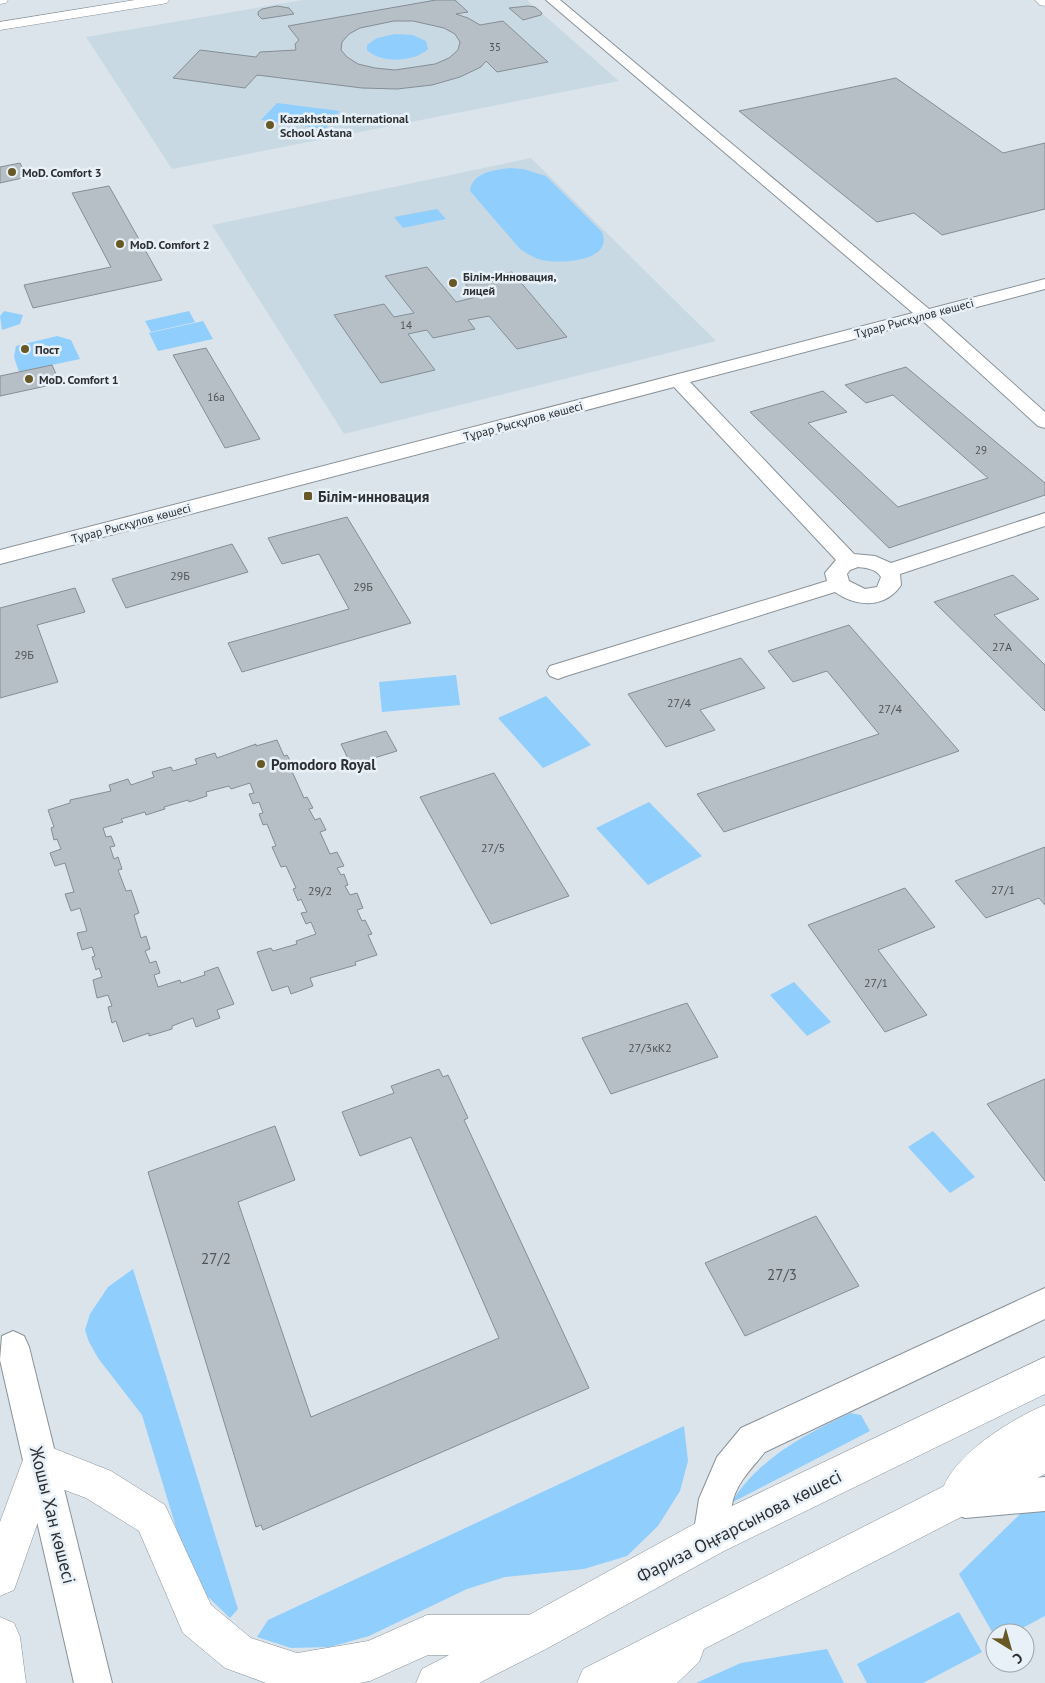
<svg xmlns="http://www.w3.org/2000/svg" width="1045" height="1683" font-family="'PT Sans',sans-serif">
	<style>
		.built { fill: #c9d9e4 }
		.green { fill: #90cefd }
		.building { fill: #b6bfc6; stroke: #858e94; fill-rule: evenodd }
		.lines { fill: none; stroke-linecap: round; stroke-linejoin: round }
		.street-casing { stroke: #899298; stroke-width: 2 }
		.secondary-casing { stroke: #899298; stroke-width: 1 }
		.street { fill: #fff; fill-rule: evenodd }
		.secondary { fill: #fff; fill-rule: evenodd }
		.poi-dot { fill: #685826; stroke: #e8f1f8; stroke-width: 2 }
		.labels { text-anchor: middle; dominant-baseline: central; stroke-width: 5; stroke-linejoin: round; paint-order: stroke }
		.far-number-label { font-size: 11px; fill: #4f5458 }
		.far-poi-label { font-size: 12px; font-weight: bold; fill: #2d3033; stroke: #e8f1f8; text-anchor: start }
		.far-street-label { font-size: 12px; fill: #2d3033; stroke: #e8f1f8 }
		.number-label { font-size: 12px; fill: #4f5458 }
		.poi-label { font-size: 15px; font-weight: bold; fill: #2d3033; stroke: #e8f1f8; text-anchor: start }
		.near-number-label { font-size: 15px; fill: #4f5458 }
		.near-street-label { font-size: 18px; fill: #2d3033; stroke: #e8f1f8 }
	</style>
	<rect width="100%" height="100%" fill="#dbe4eb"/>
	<g class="built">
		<path d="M303,0H527L619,81L172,169L86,37Z"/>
		<path d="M531,158L716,341L344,434L212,225Z"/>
	</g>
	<g class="green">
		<path d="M395,34L413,35L426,41L428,49C414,62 381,64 367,50V45L377,38Z"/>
		<path d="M277,103L340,111L325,129L261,120Z"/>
		<path d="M510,168L523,169L546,176L602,232C614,262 560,264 542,260C534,258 527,254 520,249L470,191C472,172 495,170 510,168Z"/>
		<path d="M437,209L446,219L403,228L394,217Z"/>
		<path d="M4,311L23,315L20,324L2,330L0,316Z"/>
		<path d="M189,311L195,322L151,332L145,321Z"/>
		<path d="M203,321L213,339L158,351L149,333Z"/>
		<path d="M57,336L71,340L80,359L19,372L14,357L16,346Z"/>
		<path d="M456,675L460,705L382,712L379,682Z"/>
		<path d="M546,696L591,745L543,768L498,718Z"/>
		<path d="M649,802L702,856L648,885L596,828Z"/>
		<path d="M794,982L831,1022L807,1036L770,995Z"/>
		<path d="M933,1131L975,1177L950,1193L908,1147Z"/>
		<path d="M133,1269L238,1609L230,1618L208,1597L188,1567L142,1415L98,1358L89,1342L85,1330L90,1314L108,1287Z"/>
		<path d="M850,1413L861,1415L870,1431L731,1503C759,1458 804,1435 850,1413Z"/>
		<path d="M684,1426L688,1461L680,1491L658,1526L627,1556L584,1569L505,1577L467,1589L369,1636L330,1647L291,1648L257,1637L268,1620Z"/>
		<path d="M1045,1504V1616L1013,1633H995V1637L959,1574L1019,1515L1030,1506Z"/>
		<path d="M959,1612L982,1652L923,1683H867L857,1664Z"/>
		<path d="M827,1649L844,1683H696L741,1663Z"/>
	</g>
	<g class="building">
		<path d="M436,0H455L468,12L456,14L468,18L480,25L503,21L548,62L497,72L486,61L481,67L460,77L432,85L397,89L362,88L257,75L245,88L173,78L200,50L256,57L260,52L296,50L295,44L299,40L288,26ZM394,21H413L444,28L455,34L460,42L458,50L449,58L435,64L395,70L375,68L358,64L347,57L341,50L342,42L349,34L360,28Z"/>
		<path d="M277,6L289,8L294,14L262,19L258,15V12L262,9Z"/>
		<path d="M528,6L535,7L542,13L541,15L523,20L509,8Z"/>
		<path d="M896,78L1003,153L1045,143V209L942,235L914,213L877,222L739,111Z"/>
		<path d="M20,163L27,177L0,183V167Z"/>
		<path d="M109,186L162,280L33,308L24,285L111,267L72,193Z"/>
		<path d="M427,267L456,302L476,297L464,282L512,272L567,337L517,349L489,316L468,320L475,329L433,338L427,330L408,334L435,370L381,383L334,315L384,304L394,317L414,313L385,276Z"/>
		<path d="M206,348L260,439L225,448L173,355Z"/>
		<path d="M52,365L60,383L0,396V376Z"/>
		<path d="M906,367L1045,483V495L889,548L750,412L823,391L847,412L808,423L898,507L988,478L893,395L866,403L845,385Z"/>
		<path d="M347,517L411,623L242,672L228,643L349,609L319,554L282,564L268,538Z"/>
		<path d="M232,544L248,572L126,608L112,579Z"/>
		<path d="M1013,575L1039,599L994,615L1045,665V711L934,602Z"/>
		<path d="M75,588L85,612L37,625L58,682L0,698V608Z"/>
		<path d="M849,625L959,751L724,832L697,794L879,734L827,671L793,682L768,651Z"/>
		<path d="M741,658L765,688L700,710L715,730L666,747L628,694Z"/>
		<path d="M386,731L397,751L351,765L341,744Z"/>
		<path d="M277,740L284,756L287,755L293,766L290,767L304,798L307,797L313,808L309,809L315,820L320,818L326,830L320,832L330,854L337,852L344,866L337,868L341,875L344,874L348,885L345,886L350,895L357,893L363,908L357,910L362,921L365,920L372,934L368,935L377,955L355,962L356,965L310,978L313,986L291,994L288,986L272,991L257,952L271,948L273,951L297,944L296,941L316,934L311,922L306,924L301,913L307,912L301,899L298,901L293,889L296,888L286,866L281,867L272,847L276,846L267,824L263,825L259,814L263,813L259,802L253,804L249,794L254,793L250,783L231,789L229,786L206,792L207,796L189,802L188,800L164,807L165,809L146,815L145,812L121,819L123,822L103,828L106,837L111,836L115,846L110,847L114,859L118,857L122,869L118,870L126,891L131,890L139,913L134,915L141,938L146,936L150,949L145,951L150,963L156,961L160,973L154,975L158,987L180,980L181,983L205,975L204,972L218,967L234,1004L217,1010L220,1018L196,1027L193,1018L172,1026V1029L149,1036V1033L123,1042L116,1021L112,1023L108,1007L112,1006L108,995L97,998L93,980L102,977L99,968L96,970L92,957L95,956L92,947L82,950L77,933L87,931L80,908L71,911L65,894L74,892L65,863L55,866L50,853L61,849L57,839L54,840L51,828L54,827L48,810L70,803V800L111,791L109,785L128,779L131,785L154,777L152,772L171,767L173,771L197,764L195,759L215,753L217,758L256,744V746Z"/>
		<path d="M494,773L569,896L491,924L420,797Z"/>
		<path d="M1045,847V905L1039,898L986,918L955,881Z"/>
		<path d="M905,888L935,927L878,950L927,1015L885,1032L808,925Z"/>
		<path d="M687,1003L718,1057L611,1094L582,1038Z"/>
		<path d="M439,1069L443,1077L448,1075L468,1118L464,1120L589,1388L263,1530L261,1525L256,1527L148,1172L275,1126L295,1180L238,1202L311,1417L499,1338L411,1137L360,1156L342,1112L394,1093L391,1086Z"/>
		<path d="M1045,1079V1181L987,1104Z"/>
		<path d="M816,1216L859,1286L745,1336L705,1263Z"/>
	</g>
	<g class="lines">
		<g class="street-casing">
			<g id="street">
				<path d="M546,0H560L929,309L1045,279V289L939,317L1045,412V428L1038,426L923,321L690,382L854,554L875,556L891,563L1045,513V526L900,574L901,585C886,608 857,608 835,592L566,676L558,679L550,676L547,671L550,666L827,581L825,573L836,560L674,387L0,564V550L913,313ZM858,567C867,568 876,569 881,577L877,587L865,589L849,581L847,574L850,570Z"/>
				<path d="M1045,1288V1319L765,1452C753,1467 738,1481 733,1500C729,1517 729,1533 722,1549L710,1554L698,1549L693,1537L699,1499L717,1457L741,1428Z"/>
				<path d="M13,1331L24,1336L29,1347L112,1683H74L0,1360L2,1336Z"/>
				<path d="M1045,1477V1511L965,1518L953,1513L948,1501L953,1489L965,1484Z"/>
			</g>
		</g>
		<g class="secondary-casing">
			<g id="secondary">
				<path d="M0,0H8L6,3L0,4Z"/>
				<path d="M135,0H169L167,3L162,4L0,30V22Z"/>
				<path d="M1035,0H1045V6L1040,5Z"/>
				<path d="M1045,1357V1394L724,1551L546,1649L479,1683H416L422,1669L449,1655H428L370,1681L359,1683H266L225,1668L183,1633L139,1531L86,1498L51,1485L14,1590L0,1596V1522L27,1449L40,1443L111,1471L165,1505L211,1605L251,1638L297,1653L368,1641L427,1615H529L696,1523Z"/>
				<path d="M1045,1405V1474L704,1649L699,1662L677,1683H577L583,1669L944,1486C957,1453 1013,1418 1045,1405Z"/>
				<path d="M0,1617L14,1623L20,1637L26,1683H0Z"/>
			</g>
		</g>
		<use href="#street" class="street"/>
		<use href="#secondary" class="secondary"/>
	</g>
	<g class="poi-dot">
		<circle cx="270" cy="125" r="5"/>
		<circle cx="12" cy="172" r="5"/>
		<circle cx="120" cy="244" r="5"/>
		<circle cx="453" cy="283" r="5"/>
		<circle cx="25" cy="349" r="5"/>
		<circle cx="29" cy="379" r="5"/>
		<rect x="303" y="491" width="10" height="10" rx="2.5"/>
		<circle cx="261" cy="764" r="5"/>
	</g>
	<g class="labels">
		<g class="far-number-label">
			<text x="495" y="47">35</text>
			<text x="406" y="325">14</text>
			<text x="216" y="397">16а</text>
			<text x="981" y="450">29</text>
		</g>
		<g class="far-poi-label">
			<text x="280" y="118">Kazakhstan International<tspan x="280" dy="14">School Astana</tspan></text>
			<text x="22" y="172">МoD. Comfort 3</text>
			<text x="130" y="244">МoD. Comfort 2</text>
			<text x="463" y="276">Білім-Инновация,<tspan x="463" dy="14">лицей</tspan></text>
			<text x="35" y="349">Пост</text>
			<text x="39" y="379">МoD. Comfort 1</text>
		</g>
		<g class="far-street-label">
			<text transform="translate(914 318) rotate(-15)">Тұрар Рысқұлов көшесі</text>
			<text transform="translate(523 421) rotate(-15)">Тұрар Рысқұлов көшесі</text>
			<text transform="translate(131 523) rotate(-15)">Тұрар Рысқұлов көшесі</text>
		</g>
		<g class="number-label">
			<text x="180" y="575">29Б</text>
			<text x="363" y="586">29Б</text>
			<text x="1002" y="646">27А</text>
			<text x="24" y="654">29Б</text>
			<text x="679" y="702">27/4</text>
			<text x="890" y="708">27/4</text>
			<text x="493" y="847">27/5</text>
			<text x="1003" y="889">27/1</text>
			<text x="320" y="890">29/2</text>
			<text x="876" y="982">27/1</text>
			<text x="650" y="1047">27/3кК2</text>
		</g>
		<g class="poi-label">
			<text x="318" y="496">Білім-инновация</text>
			<text x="271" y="764">Pomodoro Royal</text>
		</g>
		<g class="near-number-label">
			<text x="216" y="1258">27/2</text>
			<text x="782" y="1274">27/3</text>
		</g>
		<g class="near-street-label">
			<text transform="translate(53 1515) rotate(76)">Жошы Хан көшесі</text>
			<text transform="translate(739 1526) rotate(-27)">Фариза Оңғарсынова көшесі</text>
		</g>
	</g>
	<g transform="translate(1010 1648) rotate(143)"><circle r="24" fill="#e8f1f8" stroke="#9da4a9"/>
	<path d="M0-4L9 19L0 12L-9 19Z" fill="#685826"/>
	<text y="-8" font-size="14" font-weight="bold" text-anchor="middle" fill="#2d3033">С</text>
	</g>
</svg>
